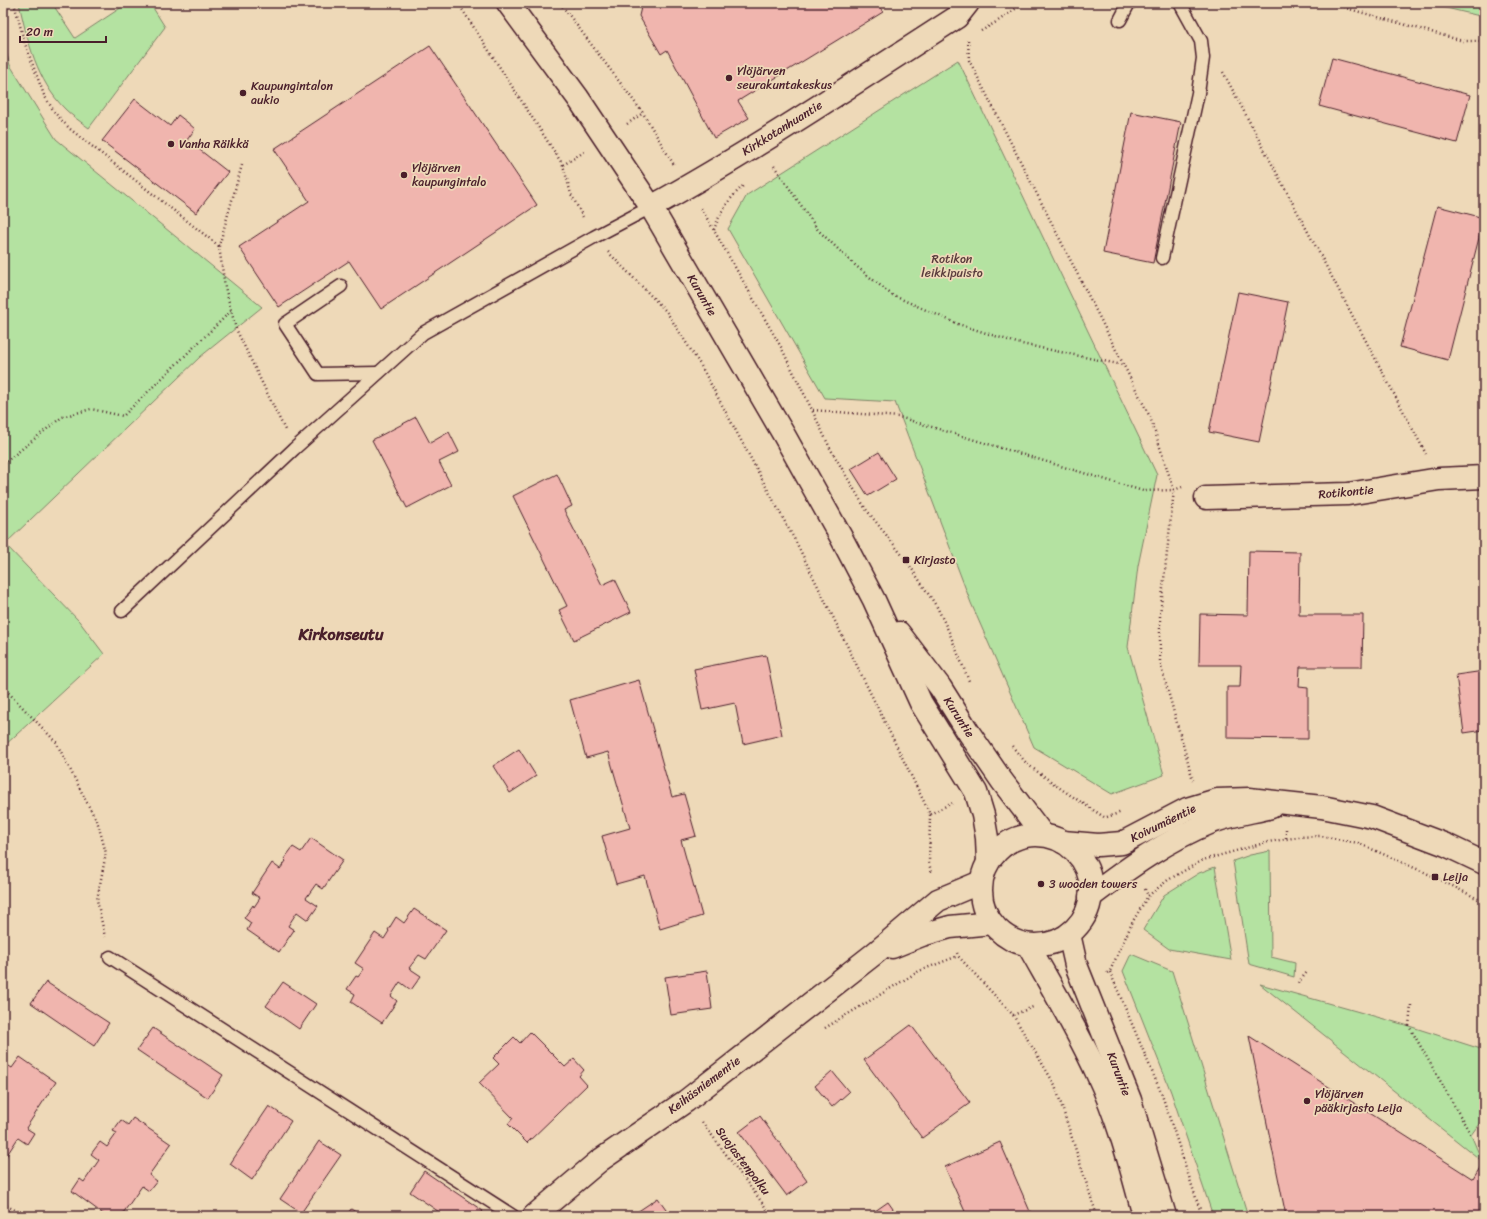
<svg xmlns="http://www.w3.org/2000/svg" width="1487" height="1219" font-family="Sriracha,sans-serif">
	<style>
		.green { fill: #b4e2a1; stroke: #7f8066 }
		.building { fill: #f0b5ae; stroke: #4a1f2b }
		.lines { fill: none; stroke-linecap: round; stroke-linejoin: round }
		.service-casing { stroke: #4a1f2b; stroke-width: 15 }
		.minor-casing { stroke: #4a1f2b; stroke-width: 25 }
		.tertiary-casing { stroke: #4a1f2b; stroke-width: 25 }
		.secondary-casing { stroke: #4a1f2b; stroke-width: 25 }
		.path { stroke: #4a1f2b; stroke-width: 2.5; stroke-dasharray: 1 3; stroke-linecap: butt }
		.service { stroke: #eed9b8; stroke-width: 12 }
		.minor { stroke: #eed9b8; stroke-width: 22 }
		.tertiary { stroke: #eed9b8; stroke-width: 22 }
		.secondary { stroke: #eed9b8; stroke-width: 22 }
		.poi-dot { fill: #4a1f2b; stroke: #eed9b8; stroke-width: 1.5 }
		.labels { text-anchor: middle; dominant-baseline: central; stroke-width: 3.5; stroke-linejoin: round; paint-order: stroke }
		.poi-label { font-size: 12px; fill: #4a1f2b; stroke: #eed9b8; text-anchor: start }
		.street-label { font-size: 12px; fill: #4a1f2b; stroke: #eed9b8 }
		.park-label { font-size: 12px; fill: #5a3c3d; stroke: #eed9b8 }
		.district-label { font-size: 16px; font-weight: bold; fill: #4a1f2b; stroke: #eed9b8 }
	</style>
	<rect width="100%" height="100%" fill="#eed9b8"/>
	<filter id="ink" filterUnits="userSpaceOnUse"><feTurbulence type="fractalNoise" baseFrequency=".025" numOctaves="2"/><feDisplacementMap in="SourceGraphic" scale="8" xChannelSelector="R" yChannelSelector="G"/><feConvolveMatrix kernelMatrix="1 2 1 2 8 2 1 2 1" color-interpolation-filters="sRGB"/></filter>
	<g filter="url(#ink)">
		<g class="green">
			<path d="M19,3H52L75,38L128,3H150L165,27L89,128C81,122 72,116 65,109C37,81 27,40 19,3Z"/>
			<path d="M1425,3H1484V17Z"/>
			<path d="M3,41L10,65L56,139L262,307L200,357L5,544L79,621L104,654L3,747Z"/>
			<path d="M958,60L1157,475L1138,566L1128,647L1164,775L1112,794L1034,747L971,603L895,402L825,398L728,229L747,195Z"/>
			<path d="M1270,851L1271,957L1295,963L1294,977L1249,964L1233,861L1250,855Z"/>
			<path d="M1215,867L1231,960L1169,949L1143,930L1164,895L1199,873Z"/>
			<path d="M1131,954L1172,971L1248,1216H1213L1171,1092L1123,971Z"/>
			<path d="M1260,984L1409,1026L1484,1050V1117L1471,1135L1482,1161Z"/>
		</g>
		<g class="building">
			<path d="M642,3H878L883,12L738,101L749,118L714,138L667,50L661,54L639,16Z"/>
			<path d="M430,46L537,205L381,309L349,261L279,307L239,247L309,201L274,149Z"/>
			<path d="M1332,58L1470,95L1457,143L1319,106Z"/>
			<path d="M135,99L170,126L178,115L187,122L195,129L187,140L228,172L196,213L102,141Z"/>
			<path d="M1131,112L1181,122L1153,263L1103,253Z"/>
			<path d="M1437,206L1484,218L1448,360L1400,347Z"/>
			<path d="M1238,292L1288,302L1259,442L1209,432Z"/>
			<path d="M416,417L430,443L449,432L459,452L439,462L451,485L407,508L372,440Z"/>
			<path d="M879,452L896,479L868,496L851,469Z"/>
			<path d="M557,474L572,506L564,510L602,585L615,579L631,612L574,640L559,610L567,606L513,496Z"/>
			<path d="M1249,551L1300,552L1299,615H1363L1362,667H1300L1299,687L1308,688V739L1227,738V687H1240L1241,665H1199L1200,614L1248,615Z"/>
			<path d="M766,655L782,735L743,744L735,703L702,710L694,669Z"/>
			<path d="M1484,671V730L1464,733L1456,675Z"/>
			<path d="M639,680L672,797L684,794L696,836L681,840L702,916L660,929L645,876L616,884L602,836L630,828L608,752L586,758L570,700Z"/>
			<path d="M519,749L536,776L510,793L493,766Z"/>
			<path d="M311,838L343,860L323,889L316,884L306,898L318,906L308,920L297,912L288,926L294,930L279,952L247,930L251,923L244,918L253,905L254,907L260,898L252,893L272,863L280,869L286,861L284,859L293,847L301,852Z"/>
			<path d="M414,909L446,930L426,959L419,955L409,968L421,976L411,990L400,982L391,996L397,1001L382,1023L351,1002L355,994L347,989L356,976L358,977L364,969L355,963L375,933L384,939L389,931L388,930L396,917L404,923Z"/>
			<path d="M707,971L712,1009L671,1015L665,977Z"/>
			<path d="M46,982L109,1023L94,1046L31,1003Z"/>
			<path d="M283,982L316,1004L299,1029L266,1006Z"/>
			<path d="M911,1025L970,1103L922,1138L864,1060Z"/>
			<path d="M153,1028L223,1075L208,1098L137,1050Z"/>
			<path d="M530,1032L565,1067L574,1059L584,1070L579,1076L587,1085L527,1143L508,1124L513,1118L479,1083L499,1064L493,1058L514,1037L520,1043Z"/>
			<path d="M1249,1036L1473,1179L1481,1166L1484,1168V1216H1286Z"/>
			<path d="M20,1057L56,1082L26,1128L34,1133L27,1144L18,1138L3,1161V1065L4,1063L12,1068Z"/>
			<path d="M832,1071L849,1092L832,1107L815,1086Z"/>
			<path d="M269,1106L291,1121L252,1180L230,1164Z"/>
			<path d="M760,1116L807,1181L787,1196L739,1132Z"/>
			<path d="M133,1118L171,1144L149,1175L157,1181L149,1191L142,1186L121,1216H106L72,1191L80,1179L84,1182L99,1160L91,1154L100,1142L107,1147L117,1133L113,1131L121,1120L128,1125Z"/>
			<path d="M319,1141L341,1155L301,1213L280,1199Z"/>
			<path d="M1000,1142L1032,1216H967L945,1167Z"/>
			<path d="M424,1171L483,1211L479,1216H445L410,1192Z"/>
			<path d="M658,1198L671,1216H631Z"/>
			<path d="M888,1202L898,1216H868Z"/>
			<path d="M351,1209L362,1216H346Z"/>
		</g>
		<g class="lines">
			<g class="service-casing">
				<g id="service">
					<path d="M1120,20L1129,3"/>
					<path d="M1162,258L1198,93L1203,58L1201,41L1180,3"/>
					<path d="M341,286L285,324L318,374L378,373"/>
					<path d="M122,611L294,449L423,333L594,237L651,207"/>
					<path d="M110,957L513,1216"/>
				</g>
			</g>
			<g class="minor-casing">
				<g id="minor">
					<path d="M651,207C756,149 856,82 957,17L968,3"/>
					<path d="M1206,498L1348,494L1439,479L1484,477"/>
					<path d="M892,947L922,935L950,927L992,923"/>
					<path d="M534,1216L599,1161L686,1101L874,954L938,900L981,882"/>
				</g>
			</g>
			<g class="tertiary-casing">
				<g id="tertiary">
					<path d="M1063,842L1098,845L1122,843L1187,809L1217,800L1249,799L1322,807L1372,817L1446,845L1484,863"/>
					<path d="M1090,897C1128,868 1167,840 1212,822C1231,815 1251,812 1271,807"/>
				</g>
			</g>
			<g class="secondary-casing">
				<g id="secondary">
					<path d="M508,3L578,98L651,207L784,435L841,537L874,600L921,703L976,792L983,815L987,838L988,862"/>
					<path d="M899,633L940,687L969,733L1002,781L1043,835"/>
					<circle cx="1036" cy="890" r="55"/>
					<path d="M1069,934L1076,965L1130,1100L1165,1216"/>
					<path d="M1028,945C1051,986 1076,1028 1096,1071C1118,1117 1131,1167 1144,1216"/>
				</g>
			</g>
			<g class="path">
				<path d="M14,3L25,44L44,95L55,113L70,129L219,246"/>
				<path d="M458,3L563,165L571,194L584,219"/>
				<path d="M560,3L643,113L674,165"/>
				<path d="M1328,3L1463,41H1484"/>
				<path d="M981,31L998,21L1024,3"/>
				<path d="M968,40L969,60L1150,417L1174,490L1160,615V663L1193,780"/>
				<path d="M1223,72L1426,454"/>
				<path d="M627,124L643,113"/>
				<path d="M242,165L219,246L225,287L236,329L285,430"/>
				<path d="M563,165L584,152"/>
				<path d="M774,166L818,230L856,266L892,295L958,324L1017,343L1123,365"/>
				<path d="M701,208L781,347L812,410L830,448L865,508L906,560L937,607L949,632L969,681"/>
				<path d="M714,230C721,210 728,200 744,185"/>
				<path d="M608,252L666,311L701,366L798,546L930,814L929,864L932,874"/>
				<path d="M813,410L899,417L1143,491L1174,490L1182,487"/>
				<path d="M3,464L62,417L91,409L123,416L231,311"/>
				<path d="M3,687L56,742L98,824L106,853L97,900L105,937"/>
				<path d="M1012,746L1027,764L1064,791L1104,817"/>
				<path d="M930,814L952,803"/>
				<path d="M1107,817L1122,812"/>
				<path d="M1286,829V839"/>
				<path d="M1145,889L1148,896"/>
				<path d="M957,953L958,956L1013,1015L1055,1085L1097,1216"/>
				<path d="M1110,972L1162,1095L1202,1216"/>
				<path d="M1107,973L1110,971L1133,921L1148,896L1168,880L1203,860L1268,842L1299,837L1321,836L1358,843L1435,877L1484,902"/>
				<path d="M1298,983L1307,972"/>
				<path d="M1411,1005L1409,1026L1471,1135"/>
				<path d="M1013,1015L1033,1007"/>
				<path d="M825,1028L919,971L958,956"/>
				<path d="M1484,1032L1482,1050L1484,1069"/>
				<path d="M702,1122L772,1216"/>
				<path d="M3,1204L27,1216"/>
			</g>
			<use href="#service" class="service"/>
			<use href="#minor" class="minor"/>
			<use href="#tertiary" class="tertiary"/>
			<use href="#secondary" class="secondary"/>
		</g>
	</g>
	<g class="poi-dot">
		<circle cx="729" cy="78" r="4"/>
		<circle cx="243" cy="93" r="4"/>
		<circle cx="171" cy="144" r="4"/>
		<circle cx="404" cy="175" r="4"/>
		<rect x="902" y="556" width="8" height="8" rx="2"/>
		<rect x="1431" y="873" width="8" height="8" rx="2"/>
		<circle cx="1041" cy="884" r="4"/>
		<circle cx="1307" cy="1101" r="4"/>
	</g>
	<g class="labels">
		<g class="poi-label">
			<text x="737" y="71">Ylöjärven<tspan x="737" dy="14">seurakuntakeskus</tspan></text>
			<text x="251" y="86">Kaupungintalon<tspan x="251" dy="14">aukio</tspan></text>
			<text x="179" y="144">Vanha Räikkä</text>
			<text x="412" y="168">Ylöjärven<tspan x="412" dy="14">kaupungintalo</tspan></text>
			<text x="914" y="560">Kirjasto</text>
			<text x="1443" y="877">Leija</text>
			<text x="1049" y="884">3 wooden towers</text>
			<text x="1315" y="1094">Ylöjärven<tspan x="1315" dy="14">pääkirjasto Leija</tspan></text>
		</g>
		<g class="street-label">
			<text transform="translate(782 128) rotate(-32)">Kirkkotanhuantie</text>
			<text transform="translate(702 295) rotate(60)">Kuruntie</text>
			<text transform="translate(1346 492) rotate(-5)">Rotikontie</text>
			<text transform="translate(959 717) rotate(57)">Kuruntie</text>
			<text transform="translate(1163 823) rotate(-26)">Koivumäentie</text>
			<text transform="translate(1119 1074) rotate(69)">Kuruntie</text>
			<text transform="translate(704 1085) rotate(-37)">Keihäsniementie</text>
			<text transform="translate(743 1161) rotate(53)">Suojastenpolku</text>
		</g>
		<g class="park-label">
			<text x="952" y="259">Rotikon<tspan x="952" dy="14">leikkipuisto</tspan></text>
		</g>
		<g class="district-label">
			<text x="341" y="634">Kirkonseutu</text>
		</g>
	</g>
	<rect width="1487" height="1219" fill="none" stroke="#eed9b8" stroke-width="16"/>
	<rect x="8" y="8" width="1471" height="1203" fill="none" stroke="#4a1f2b" stroke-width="1.5" filter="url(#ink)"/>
	<path d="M20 36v6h86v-6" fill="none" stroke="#4a1f2b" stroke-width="2"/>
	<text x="26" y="36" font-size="12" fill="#4a1f2b" stroke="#eed9b8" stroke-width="3" paint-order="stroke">20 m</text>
</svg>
